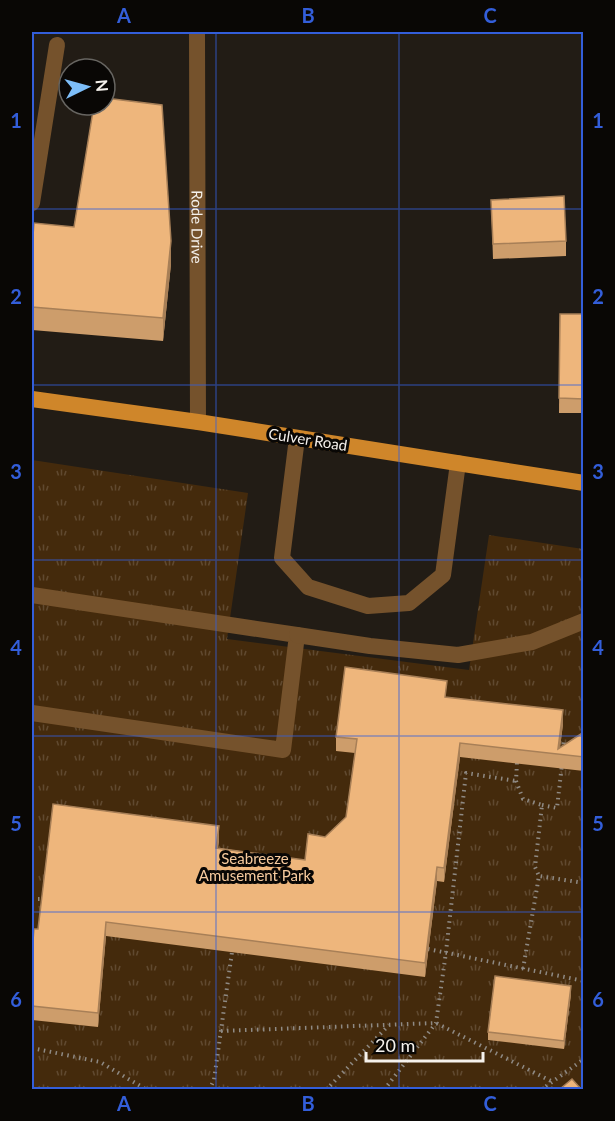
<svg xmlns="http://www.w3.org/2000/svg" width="615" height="1121" font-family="Lato,sans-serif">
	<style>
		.grass { fill: url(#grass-tufts) }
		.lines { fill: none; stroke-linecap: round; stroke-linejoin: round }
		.path { stroke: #8f8a84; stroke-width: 4; stroke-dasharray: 1.5 4.5; stroke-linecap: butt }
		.service { stroke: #75522c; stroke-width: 16 }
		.minor { stroke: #75522c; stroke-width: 16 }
		.primary { stroke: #cf862a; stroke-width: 16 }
		.wall { fill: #cd9d6b }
		.shaded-wall { fill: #a77f57 }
		.building { fill: #eeb67c; stroke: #a77f57; stroke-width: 1.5 }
		.grid { fill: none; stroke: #335eda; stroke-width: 1.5; stroke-opacity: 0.55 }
		.labels { text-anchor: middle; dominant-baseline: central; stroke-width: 6; stroke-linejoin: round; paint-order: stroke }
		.street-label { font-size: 15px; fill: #f5f1ec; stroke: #090705 }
		.park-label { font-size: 15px; fill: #f7cb9e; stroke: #090705 }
		.neatline { fill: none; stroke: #335eda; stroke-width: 2 }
		.grid-label { font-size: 20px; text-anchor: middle; font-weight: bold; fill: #335eda }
	</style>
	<defs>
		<pattern id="grass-tufts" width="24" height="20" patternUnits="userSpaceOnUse" patternTransform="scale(1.5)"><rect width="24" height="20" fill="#442a0c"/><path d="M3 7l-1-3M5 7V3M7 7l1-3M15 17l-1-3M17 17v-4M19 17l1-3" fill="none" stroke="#604930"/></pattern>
	</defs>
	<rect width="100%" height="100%" fill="#221c15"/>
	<path class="grass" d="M32,460L248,493L227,639L469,670L489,535L583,549V1089H32Z"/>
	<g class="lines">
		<g class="path">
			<path d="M563,750L564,741"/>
			<path d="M517,763L516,781L523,799L542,805L535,867L539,876"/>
			<path d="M542,805L557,808L562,764"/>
			<path d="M32,899H43"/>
			<path d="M428,949L584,981"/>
			<path d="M523,969L539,876L584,883"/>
			<path d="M221,1031L436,1023L551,1081"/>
			<path d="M32,1048L100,1062L147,1090"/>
			<path d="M209,1090L214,1080L232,952"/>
			<path d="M326,1090L389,1025"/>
			<path d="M384,1090L436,1023L446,952L466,773L516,781"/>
			<path d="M541,1090L584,1059"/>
		</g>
		<g class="service">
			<path d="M32,203L57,45"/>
			<path d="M297,438L282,558L308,587L368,606L409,603L443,575L458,463"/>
			<path d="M32,595L297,635L283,750L32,713"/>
			<path d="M297,635L370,646L458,655L532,642L584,621"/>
		</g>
		<path class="minor" id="s1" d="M197,32L198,422"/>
		<path class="primary" d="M32,399L198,422L584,483"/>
	</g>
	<g class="wall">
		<path d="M491,200L566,241V256L493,259Z"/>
		<path d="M32,248L171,264L163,341L32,330Z"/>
		<path d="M560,314H584V413H559Z"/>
		<path d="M447,697L563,724L560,748L584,732V771L460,757L444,882L437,881L425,977L106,936L98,1027L32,1020V952L38,929L219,840L218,848L305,860L325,837L346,817L355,753L336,751V737Z"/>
		<path d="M571,994L564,1049L488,1040V1032Z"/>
	</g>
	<g class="shaded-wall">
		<path d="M171,241V264L163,341V318Z"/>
		<path d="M563,710V724L559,754H558Z"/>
		<path d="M460,743V757L444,882V868Z"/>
		<path d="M219,826V840L216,862V848Z"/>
		<path d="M437,867V881L425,977V963Z"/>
		<path d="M106,922V936L98,1027V1013Z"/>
		<path d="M571,986V994L564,1049V1041Z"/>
	</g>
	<g class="building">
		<path d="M105,98L162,105L171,241L163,318L32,307V248L34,223L74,227L94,105H105Z"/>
		<path d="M564,196L566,241L493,244L491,200Z"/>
		<path d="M560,314H584V399L559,398Z"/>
		<path d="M345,667L447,681L445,697L563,710L558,749L584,732V757L460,743L444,868L437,867L425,963L106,922L98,1013L32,1006V952L34,929H38L53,804L219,826L216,848L305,860L308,834L325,837L346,817L357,739L336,737Z"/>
		<path d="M495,976L571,986L564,1041L488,1032Z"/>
		<path d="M572,1079L581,1089H560Z"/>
	</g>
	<path class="grid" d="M216,32V1090M399,32V1090M32,209H584M32,385H584M32,560H584M32,736H584M32,912H584"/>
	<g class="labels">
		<g class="street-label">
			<text stroke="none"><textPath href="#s1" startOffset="195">Rode Drive</textPath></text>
			<text transform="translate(308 439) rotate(9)">Culver Road</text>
		</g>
		<g class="park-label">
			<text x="255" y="858">Seabreeze<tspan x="255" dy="17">Amusement Park</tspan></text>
		</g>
	</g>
	<rect width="615" height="1121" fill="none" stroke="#090705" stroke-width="66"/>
	<g transform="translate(87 87) rotate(85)"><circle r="28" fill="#090705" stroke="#676561" stroke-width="1.5"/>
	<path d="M0-4.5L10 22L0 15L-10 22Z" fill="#7dbef9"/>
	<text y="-9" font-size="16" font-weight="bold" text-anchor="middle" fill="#f5f1ec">N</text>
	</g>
	<path d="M366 1052v9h117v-9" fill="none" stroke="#f5f1ec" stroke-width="3"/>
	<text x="375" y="1052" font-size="18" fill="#f5f1ec" stroke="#090705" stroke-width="4.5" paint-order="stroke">20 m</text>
	<rect x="33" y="33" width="549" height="1055" class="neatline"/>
	<g class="grid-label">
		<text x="124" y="23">A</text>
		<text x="308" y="23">B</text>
		<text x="490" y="23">C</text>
		<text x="16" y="128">1</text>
		<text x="598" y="128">1</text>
		<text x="16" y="304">2</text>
		<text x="598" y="304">2</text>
		<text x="16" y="479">3</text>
		<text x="598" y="479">3</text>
		<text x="16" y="655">4</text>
		<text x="598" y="655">4</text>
		<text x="16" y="831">5</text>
		<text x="598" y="831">5</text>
		<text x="16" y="1007">6</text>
		<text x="598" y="1007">6</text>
		<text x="124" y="1111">A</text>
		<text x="308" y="1111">B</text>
		<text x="490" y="1111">C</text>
	</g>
</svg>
